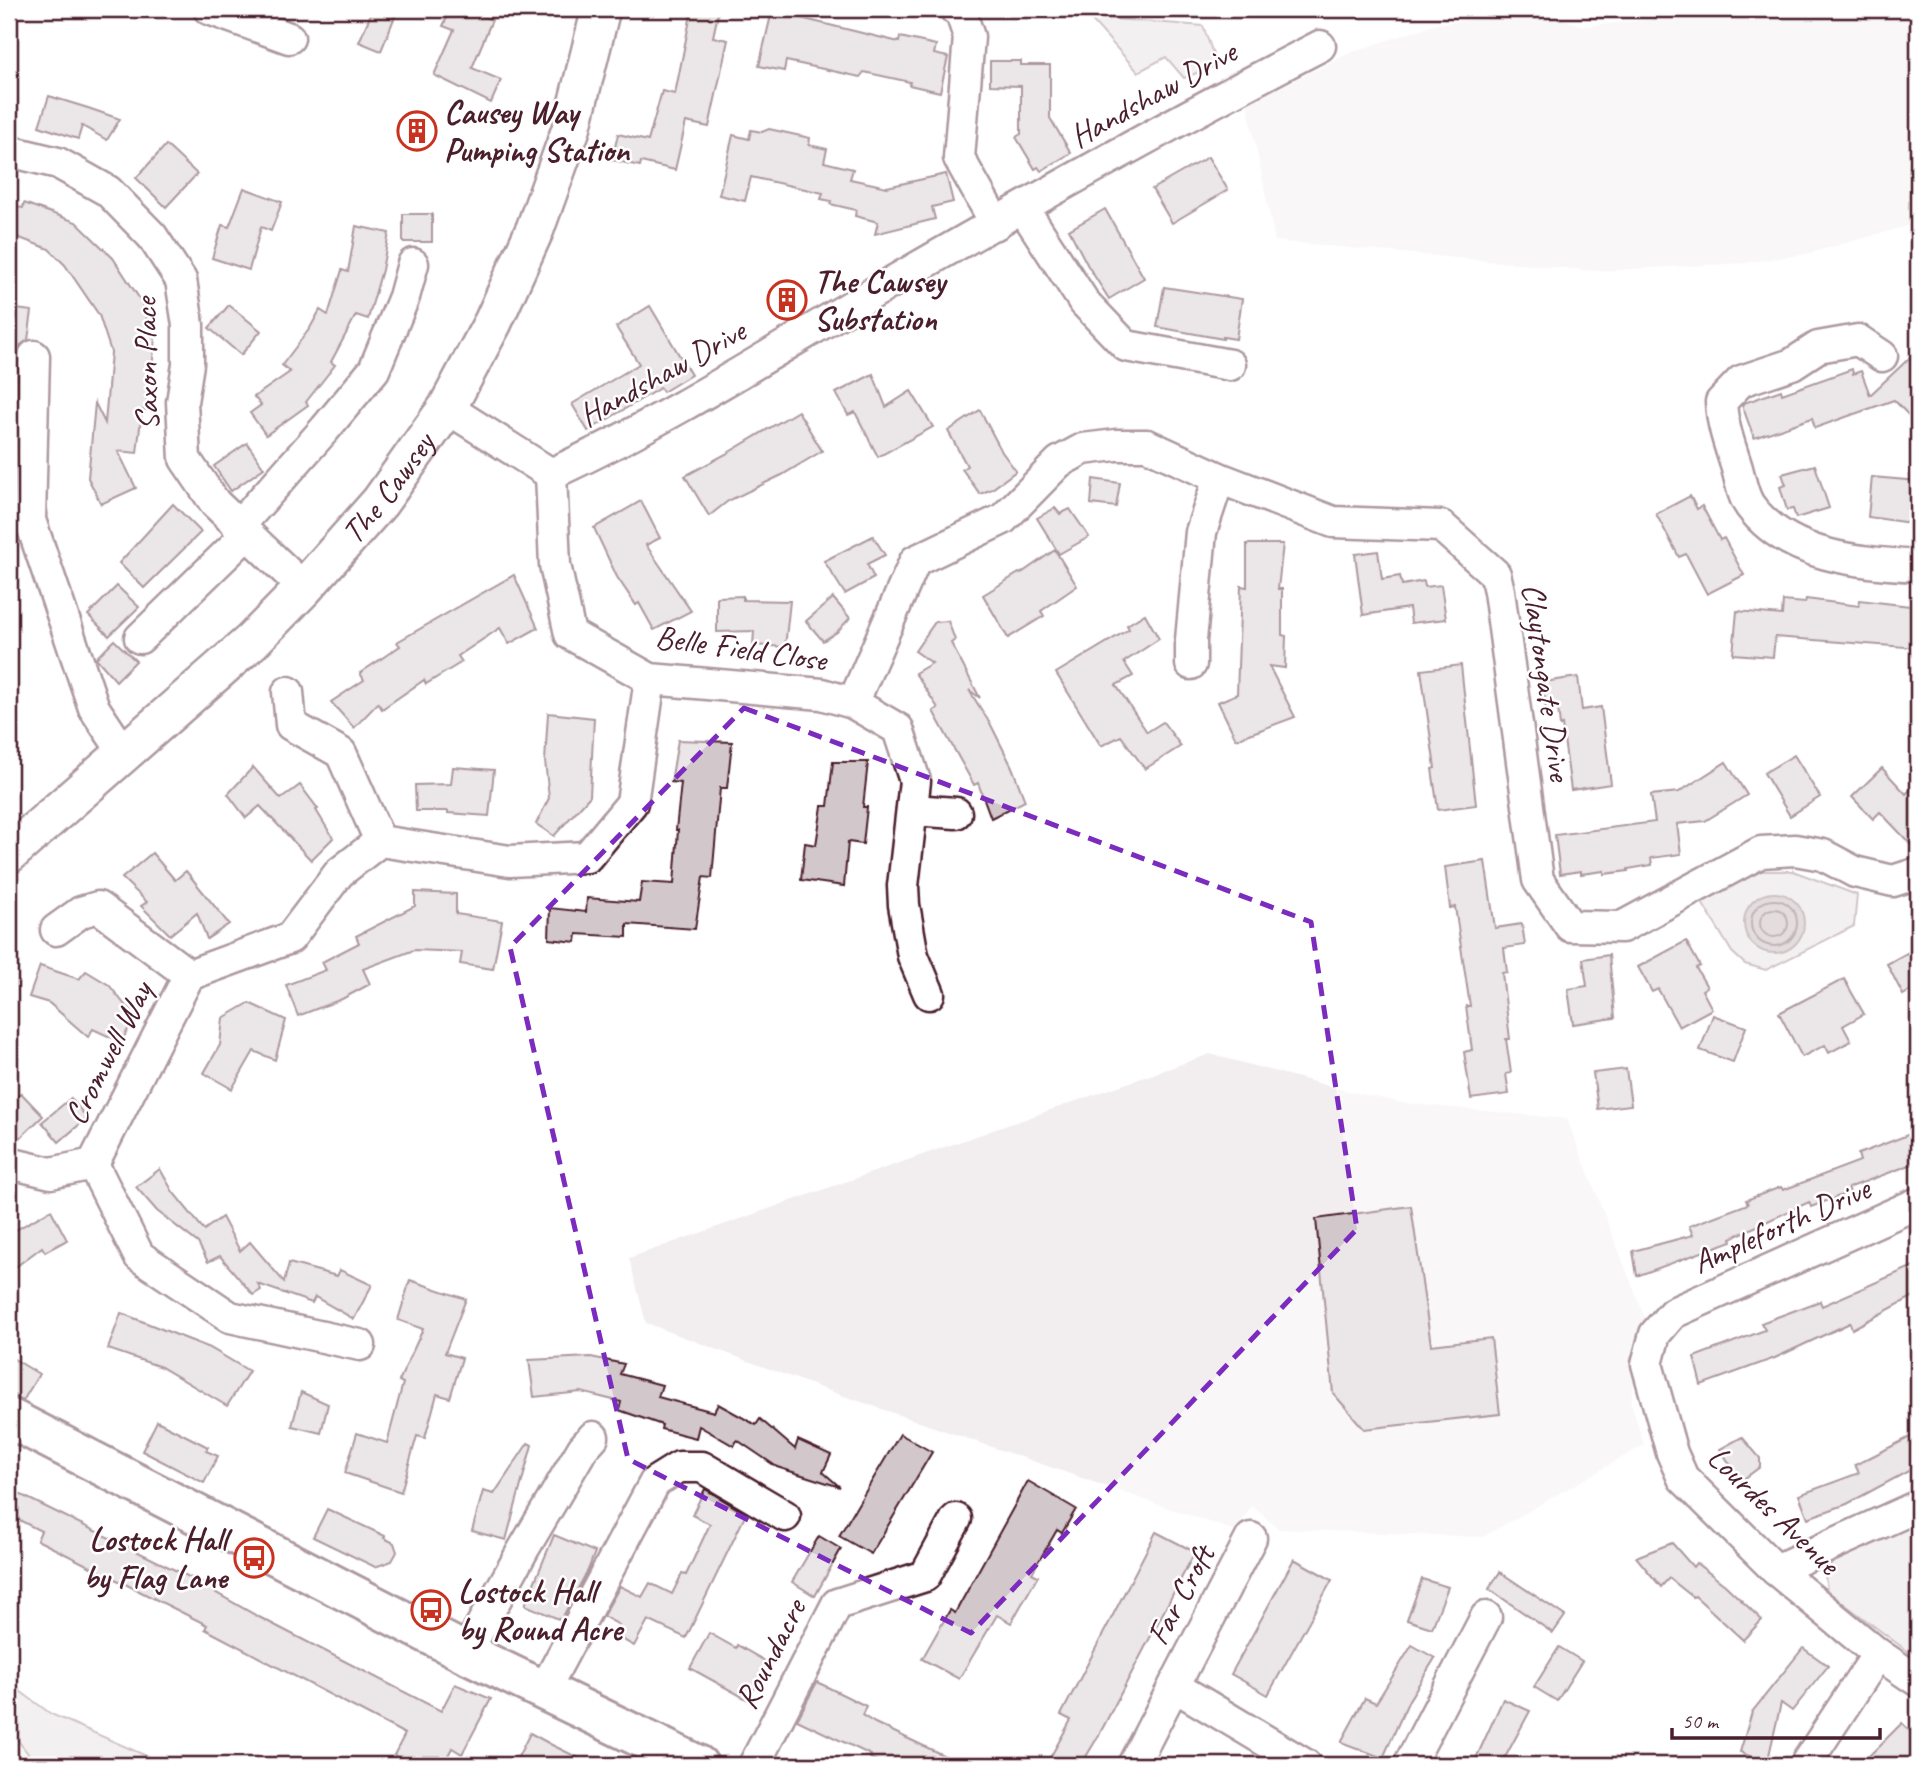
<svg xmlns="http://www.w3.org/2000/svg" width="1927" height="1774" font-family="Caveat,sans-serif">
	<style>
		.built { fill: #f2eeef }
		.green { fill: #e5dee0; stroke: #987e86; stroke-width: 2 }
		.water { fill: #c1b3b6; stroke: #91787e; stroke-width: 2 }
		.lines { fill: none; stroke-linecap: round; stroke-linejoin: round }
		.shore { stroke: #7a5a63; stroke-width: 2 }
		.building { fill: #d2c7cb; stroke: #4a1f2b; stroke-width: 2 }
		.minor-casing { stroke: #4a1f2b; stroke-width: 35 }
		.tertiary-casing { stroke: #4a1f2b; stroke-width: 42 }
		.secondary-casing { stroke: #4a1f2b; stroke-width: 44 }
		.minor { stroke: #fff; stroke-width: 30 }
		.tertiary { stroke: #fff; stroke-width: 37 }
		.secondary { stroke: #fff; stroke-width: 38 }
		.marked { fill: none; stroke: #7b2cbf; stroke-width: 5; stroke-dasharray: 14 9; stroke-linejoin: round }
		.labels { text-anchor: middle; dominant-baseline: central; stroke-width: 5; stroke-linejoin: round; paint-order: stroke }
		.street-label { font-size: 33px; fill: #4a1f2b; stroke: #fff }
		.poi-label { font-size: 33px; font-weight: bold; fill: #4a1f2b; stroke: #fff; text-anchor: start }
	</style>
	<rect width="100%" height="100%" fill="#fff"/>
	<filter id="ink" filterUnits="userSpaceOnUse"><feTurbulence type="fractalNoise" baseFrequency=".0143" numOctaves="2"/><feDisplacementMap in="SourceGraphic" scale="14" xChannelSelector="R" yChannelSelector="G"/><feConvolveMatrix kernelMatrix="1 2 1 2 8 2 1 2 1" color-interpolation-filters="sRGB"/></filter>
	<g filter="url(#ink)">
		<g class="built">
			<path d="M1655,9H1918V223L1806,254L1744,263L1595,271L1275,241L1247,103L1350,53L1436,24L1539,11L1583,26L1652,20Z"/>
			<path d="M1210,1054L1347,1091L1403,1103L1567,1119L1645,1318L1636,1339V1363L1631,1403L1644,1445L1483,1537L1279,1529L1252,1506L1235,1531L818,1387L646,1323L629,1258Z"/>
			<path d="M9,1729L37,1765H9Z"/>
		</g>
		<g class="green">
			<path d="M1089,17L1203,26L1217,65L1184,78L1166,57L1138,72Z"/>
			<path d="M1761,871H1793L1857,895L1854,926L1766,970L1745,964L1732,952L1701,901Z"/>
			<path d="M1918,1521V1659L1827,1591L1825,1576L1834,1560Z"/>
			<path d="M9,1683L51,1714L167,1765H37L9,1729Z"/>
		</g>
		<circle class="water" cx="1774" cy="923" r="30"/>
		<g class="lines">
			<g class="shore">
				<circle cx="1774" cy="923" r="23"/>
				<circle cx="1774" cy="923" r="14"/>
			</g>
		</g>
		<g class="building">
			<path d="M373,9H398L381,51L359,42Z"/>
			<path d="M451,9H468L492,20L472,68L501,80L491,103L434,75L454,30L443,26Z"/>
			<path d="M692,9H719L713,37L728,40L709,127L686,122L675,170L641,162L640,166L612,160L618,134L648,141L662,91L675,94Z"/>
			<path d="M772,11L899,42L900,37L936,45L934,54L948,57L940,92L909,85L910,82L864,72L860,77L786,61L784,71L759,66Z"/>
			<path d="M990,61H1021V65H1050V118L1071,153L1041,171L1038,167L1035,169L1016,137L1021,134V86L990,85Z"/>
			<path d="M49,96L88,108L120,119L107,140L82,126L78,139L39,126Z"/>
			<path d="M769,129L810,138L809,145L827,149L824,162L853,169L850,179L887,187L946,174L953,202L932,207L935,219L875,234L878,222L855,216L856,210L830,204L831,201L821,199L823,193L751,177L745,201L719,195L733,135L749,139L751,130L762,132Z"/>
			<path d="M166,145L197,174L166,207L136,178Z"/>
			<path d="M1208,157L1228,190L1172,223L1152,189Z"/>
			<path d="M244,188L282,202L271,231L261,227L249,270L212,258L222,225L229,227Z"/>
			<path d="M24,203L76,222L113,258L141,301L155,340L151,378H149L146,410H142L137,453L118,451L136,488L101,504L88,478L95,403L105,423L111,352L99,315L65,265L49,249L9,234V206L23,208Z"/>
			<path d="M1105,209L1144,278L1109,299L1088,266L1069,230Z"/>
			<rect x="403" y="214" width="29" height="28"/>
			<path d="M356,226L389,233L382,270L368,319L356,315L331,362L335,365L306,402L308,405L266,435L250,413L261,405L254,397L290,372L282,365L310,328L320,310L328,315L342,270L348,272Z"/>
			<path d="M1164,287L1242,299L1236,339L1223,337V339L1157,327Z"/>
			<path d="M229,305L261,331L241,355L209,328Z"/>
			<path d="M650,306L691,375L663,392L660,388L588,431L572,404L639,364L616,327Z"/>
			<path d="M9,308L32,311L28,340L19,346L17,355L16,379L9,378Z"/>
			<path d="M1918,350V425L1894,400L1815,428L1812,418L1754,438L1742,405L1744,403L1781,390L1782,394L1852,369L1853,374L1861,371L1870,395Z"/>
			<path d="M873,374L886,407L911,391L933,427L878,457L855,412L848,415L836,393Z"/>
			<path d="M980,410L1002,452L1016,471L992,489L980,494L962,469L967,466L948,431Z"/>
			<path d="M798,411L822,451L782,475L728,501L709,516L685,476L726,454Z"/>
			<path d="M247,443L264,468L231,491L214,466Z"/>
			<path d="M1815,465L1829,508L1796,518L1793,509L1787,510L1780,487L1786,485L1782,474Z"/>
			<path d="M1872,477L1918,481V524L1868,517Z"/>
			<path d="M1093,479L1120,483L1116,507L1091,504Z"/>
			<path d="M1690,496L1697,509L1702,506L1720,540L1724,538L1744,575L1707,594L1686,554L1679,557L1656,514Z"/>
			<path d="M641,501L660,538L646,545L691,611L654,630L639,603L636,605L617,577L594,528Z"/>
			<path d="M173,504L201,532L144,588L119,563Z"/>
			<path d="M1055,508L1060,514L1070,509L1089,537L1059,554L1037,518Z"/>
			<path d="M873,536L885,555L867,564L874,578L845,594L824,561Z"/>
			<path d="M1247,544H1283L1278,589H1282V635L1286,636L1285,668L1269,666L1295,717L1236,739L1218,702L1237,694L1241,586L1247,587Z"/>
			<path d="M1055,550L1077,586L1041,611L1044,616L1008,638L983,595L1019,573L1020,574Z"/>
			<path d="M1378,551L1382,579L1400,576L1402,585L1424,581L1425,587L1441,585L1446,619L1411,623L1409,608L1363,615L1355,554Z"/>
			<path d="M514,575L538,628L509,644L500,628L458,656L462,662L426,684L424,680L382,709L378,703L354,728L331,702L364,680L360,673L400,646L397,642Z"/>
			<path d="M117,586L139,607L109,636L88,615Z"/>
			<path d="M743,596V600L790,601L785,647L753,645L754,631L717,632V597Z"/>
			<path d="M833,598L850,618L837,632L823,641L806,621Z"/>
			<path d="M1806,599L1859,606L1860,600L1918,607V648L1775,637L1773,657L1733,654L1737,611L1782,615L1783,601L1805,603Z"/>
			<path d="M1145,614L1159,639L1124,662L1133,676L1116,685L1147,732L1163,722L1181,746L1145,769L1121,736L1101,746L1056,673L1129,629L1127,625Z"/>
			<path d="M948,621L955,640L951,643L980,698L969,690L991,725L1012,767L1025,801L991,818L978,783L974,785L933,711L938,708L915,673L932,663L915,651L935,622Z"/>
			<path d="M114,640L136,661L116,681L96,658Z"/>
			<path d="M1461,665L1476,805L1438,810L1432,769L1435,768L1421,670Z"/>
			<path d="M1578,677L1582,710L1601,707L1611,784L1571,790L1562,725L1560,726L1558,708L1546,710L1543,682Z"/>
			<path d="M548,713L594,718L590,796L554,836L536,824L549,798L545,761Z"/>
			<path d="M678,740L732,742L727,788H720L712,878L703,877L695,929L627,924V937L577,934L576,942L549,939L550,908L586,912L587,898L639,902L642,882L674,884L678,830H676L681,783L671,782Z"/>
			<path d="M1794,755L1820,797L1790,816L1764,773Z"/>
			<path d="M833,762H868L863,807H867L863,844L848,842L844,886L801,880L805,843L816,845L822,806H828Z"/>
			<path d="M1726,762L1747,795L1705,821L1677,824L1681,854L1651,858L1652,865L1628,869V871L1604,874V871L1581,874V871L1560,874L1555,835L1655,822L1651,795L1679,792Z"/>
			<path d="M253,767L281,799L300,785L318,809L316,810L333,838L311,860L260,806L246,818L228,794Z"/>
			<path d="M453,767L494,770L489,816L448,813V811H416L415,785L451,784Z"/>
			<path d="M1882,768L1906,794L1918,782V852L1880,812L1873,819L1852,797Z"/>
			<path d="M152,853L175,880L186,871L229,924L207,939L197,913L170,935L141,906L147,902L122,878Z"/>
			<path d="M1485,861L1495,928L1522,924L1525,945L1504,948L1507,972L1502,973L1510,1039H1506L1511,1073L1506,1074L1509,1094L1471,1099L1464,1052L1472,1050L1466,1006H1470L1455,907L1450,908L1445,867Z"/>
			<path d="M415,892L456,894V914L502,921L493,969L460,964L462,952L414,950L363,969L370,984L342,999L298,1016L286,985L326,970L322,962L359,943L356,936L415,906Z"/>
			<path d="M1686,941L1700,966L1696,968L1707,987L1702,990L1712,1009L1679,1027L1658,989L1652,992L1638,967Z"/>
			<path d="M1918,947V986L1903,995L1887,964Z"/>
			<path d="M1609,955L1615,1018L1573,1024L1568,989L1587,986L1583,959Z"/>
			<path d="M40,966L79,979L86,971L109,985L125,1005L137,1014L121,1042L93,1029L88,1037L49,1003L29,997Z"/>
			<path d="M1844,979L1864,1014L1843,1026L1851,1041L1829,1053L1825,1045L1802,1057L1779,1013Z"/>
			<path d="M249,1003L286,1020L275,1060L254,1051L232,1089L204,1073L220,1045L223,1018Z"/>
			<path d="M1713,1015L1746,1027L1733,1062L1700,1050Z"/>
			<path d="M1626,1069L1631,1105L1598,1109L1593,1073Z"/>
			<path d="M21,1093L43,1116L20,1138L9,1126V1105Z"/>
			<path d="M71,1098L87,1118L59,1142L42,1122Z"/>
			<path d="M1918,1131V1162L1848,1188L1850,1192L1811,1207L1809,1202L1731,1238L1732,1241L1637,1276L1633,1251L1693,1235L1689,1226L1748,1204L1746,1200L1781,1187L1783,1190L1860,1161L1858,1154Z"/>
			<path d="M160,1169L173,1192L204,1230L222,1217L240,1251L250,1242L284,1282L289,1263L337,1276L340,1270L372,1285L354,1319L315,1297L312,1303L258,1284L261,1290L253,1295L220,1256L208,1262L198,1243L157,1211L136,1187Z"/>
			<path d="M1411,1206L1431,1345L1491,1338L1500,1414L1364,1429L1333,1393L1316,1219Z"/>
			<path d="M51,1210L67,1240L45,1252L42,1247L9,1272V1234Z"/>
			<path d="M1918,1264V1294L1852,1329L1850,1323L1775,1358L1701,1385L1694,1357L1765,1330L1761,1323L1820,1301L1822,1306Z"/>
			<path d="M410,1280L466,1299L445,1353L462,1358L450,1398L437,1394L425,1438L417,1436L401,1492L345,1473L357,1433L387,1443L403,1383L399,1381L423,1329L398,1320Z"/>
			<path d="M121,1313L210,1348L249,1371L227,1406L161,1367L108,1349Z"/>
			<path d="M9,1356L39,1374L23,1401L9,1393Z"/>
			<path d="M591,1357L624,1364L620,1374L662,1385L658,1397L714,1412L718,1404L756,1425L760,1419L795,1449L798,1440L831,1455L823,1472L840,1487L777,1467L737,1440L734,1446L699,1426L696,1438L661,1429L662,1425L619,1410L621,1402L581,1392L534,1397L529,1360Z"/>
			<path d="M301,1392L328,1404L321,1433L292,1426Z"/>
			<path d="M157,1421L208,1447L206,1451L218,1456L204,1483L142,1451Z"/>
			<path d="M1918,1433V1466L1847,1504L1808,1518L1799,1495L1859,1473L1855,1465Z"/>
			<path d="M900,1434L932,1452L871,1554L839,1536Z"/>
			<path d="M1742,1437L1760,1458V1467L1741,1481L1720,1449Z"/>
			<path d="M528,1443L532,1445L506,1540L472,1531L483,1491L494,1494Z"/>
			<path d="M1028,1481L1076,1509L1062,1533L1057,1530L1032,1573L1038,1576L1011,1623L997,1615L959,1679L922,1659L950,1610L955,1613Z"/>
			<path d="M9,1489L214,1589L213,1591L259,1617L441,1711L455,1684L491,1699L462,1754L452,1748L443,1765H412L394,1755L405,1734L205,1629L207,1625L37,1540L41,1531L9,1515Z"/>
			<path d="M705,1489L746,1514L686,1638L648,1620L634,1646L614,1635L619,1625L603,1616L620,1586L642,1597L650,1583L672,1594L682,1574L686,1575L710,1524L692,1515Z"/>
			<path d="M327,1509L385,1536L384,1538L394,1543L397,1552L392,1561L375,1567L313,1537Z"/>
			<path d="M1156,1532L1195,1552L1099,1735L1081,1765H1046L1071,1720L1061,1715Z"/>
			<path d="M554,1535L595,1552L588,1570L561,1620L525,1605Z"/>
			<path d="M819,1536L841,1549L815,1596L792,1582Z"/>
			<path d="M1672,1543L1693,1567L1696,1563L1725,1585L1762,1620L1743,1640L1695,1596L1693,1597L1669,1578L1661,1587L1636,1557Z"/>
			<path d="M1294,1559L1332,1580L1268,1695L1231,1674Z"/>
			<path d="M1500,1572L1565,1616L1553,1633L1489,1589Z"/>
			<path d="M1422,1579L1448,1587L1432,1628L1407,1620Z"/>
			<path d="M709,1633L736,1648L737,1645L765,1661L763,1663L767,1665L748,1700L690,1668Z"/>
			<path d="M1412,1645L1435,1658L1409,1700L1383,1758L1341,1742L1365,1698L1376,1703Z"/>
			<path d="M1559,1647L1582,1661L1557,1701L1534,1687Z"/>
			<path d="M1803,1648L1828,1666L1792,1711L1781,1703L1767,1764L1740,1752L1752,1712Z"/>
			<path d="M817,1682L866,1706L862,1715L875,1723L964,1765H885L870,1758L871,1755L797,1720Z"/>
			<path d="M1503,1699L1530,1711L1501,1765H1473Z"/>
			<path d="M1902,1723L1918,1739V1751L1904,1765H1860Z"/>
			<path d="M530,1733L552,1745L593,1765H514Z"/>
		</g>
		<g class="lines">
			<g class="minor-casing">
				<g id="minor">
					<path d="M209,9L289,38"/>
					<path d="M955,9L961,13L969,37L959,158L996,224"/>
					<path d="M9,151L58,163L108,191L152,236L181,280L188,325V364L182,402L185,459L215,503L304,588"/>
					<path d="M1023,208L1084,302L1126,346L1230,365"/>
					<path d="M34,356L30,520L94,708L124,753"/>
					<path d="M1882,356L1858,340L1818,347L1792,364L1741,381L1721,402C1722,424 1729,443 1736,465C1740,477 1742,495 1750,506C1789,558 1859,562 1918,566"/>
					<path d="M447,408L551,474C664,422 768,355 875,292C1021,207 1169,124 1320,46"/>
					<path d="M551,474L555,565L570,634L650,679L822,694L853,703L898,729L915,781L903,886L904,905L913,956L929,994"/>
					<path d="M238,527L325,429L374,370L404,297L413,264"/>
					<path d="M140,638L246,535"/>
					<path d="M1191,664V640L1201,532L1219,478"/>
					<path d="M288,692L291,725L341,753L380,841"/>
					<path d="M853,703L915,561L1003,519L1059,462L1083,449L1116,445H1147L1219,478L1333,522L1441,526L1495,574L1499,591L1538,880L1570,926L1622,927L1761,852L1795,850L1823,855L1855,872L1893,881L1918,873"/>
					<path d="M912,810L956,813"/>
					<path d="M56,930L81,912L98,907L189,975"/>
					<path d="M9,1163L51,1173L93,1164"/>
					<path d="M1918,1203L1673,1313L1655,1334L1647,1364L1672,1453L1683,1478L1776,1570L1878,1654L1918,1681"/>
					<path d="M360,1345L230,1317L139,1256L93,1164L189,975L290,938L339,873L380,841L510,861L587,857L632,803L650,679"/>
					<path d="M1776,1570L1918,1506"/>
					<path d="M466,1653L523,1550L583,1448L593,1437"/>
					<path d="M1174,1686L1251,1538"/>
					<path d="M544,1690L655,1482L679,1467H702L785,1516"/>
					<path d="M754,1765L837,1604L925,1576L956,1519"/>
					<path d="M1133,1765L1174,1686L1306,1765"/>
					<path d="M1409,1765L1486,1617"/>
					<path d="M1805,1765L1878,1654"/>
				</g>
			</g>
			<g class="tertiary-casing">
				<g id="tertiary">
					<path id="s1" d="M9,854L252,641L304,588L380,502L447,408L493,322L535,229L571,129L601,9"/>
				</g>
			</g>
			<g class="secondary-casing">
				<path id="secondary" d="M9,1418L466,1653L698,1765"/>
			</g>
			<use href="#minor" class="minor"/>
			<use href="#tertiary" class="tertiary"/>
			<use href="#secondary" class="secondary"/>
		</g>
	</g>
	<path d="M0 0H1927V1774H0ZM744,708L1311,922L1357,1229L971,1633L628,1459L510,947Z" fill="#fff" fill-opacity=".55" fill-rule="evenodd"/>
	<path class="marked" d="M744,708L1311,922L1357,1229L971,1633L628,1459L510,947Z"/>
	<defs>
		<g id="building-ring" transform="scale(2.0125)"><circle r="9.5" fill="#fff" stroke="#c8321e" stroke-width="1.5"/><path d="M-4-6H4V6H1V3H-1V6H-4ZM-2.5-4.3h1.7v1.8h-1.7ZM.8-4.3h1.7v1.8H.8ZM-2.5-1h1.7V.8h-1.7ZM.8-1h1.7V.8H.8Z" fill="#c8321e"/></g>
		<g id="bus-ring" transform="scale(2.0125)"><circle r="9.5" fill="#fff" stroke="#c8321e" stroke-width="1.5"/><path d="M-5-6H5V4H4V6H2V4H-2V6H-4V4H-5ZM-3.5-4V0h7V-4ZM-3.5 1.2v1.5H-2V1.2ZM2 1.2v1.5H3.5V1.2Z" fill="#c8321e"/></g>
	</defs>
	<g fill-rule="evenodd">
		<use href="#building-ring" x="417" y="131"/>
		<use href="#building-ring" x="787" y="300"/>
		<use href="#bus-ring" x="254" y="1558"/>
		<use href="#bus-ring" x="431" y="1610"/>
	</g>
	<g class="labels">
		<g class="street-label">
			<text transform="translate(1153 94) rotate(-29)">Handshaw Drive</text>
			<text transform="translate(146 364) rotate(-91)">Saxon Place</text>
			<text transform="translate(662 373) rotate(-29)">Handshaw Drive</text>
			<text stroke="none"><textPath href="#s1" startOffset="528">The Cawsey</textPath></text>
			<text transform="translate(741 648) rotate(8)">Belle Field Close</text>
			<text transform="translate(1547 682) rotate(82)">Claytongate Drive</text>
			<text transform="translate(108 1053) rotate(-63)">Cromwell Way</text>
			<text transform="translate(1781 1225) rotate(-24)">Ampleforth Drive</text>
			<text transform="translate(1774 1510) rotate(44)">Lourdes Avenue</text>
			<text transform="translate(1180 1595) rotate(-62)">Far Croft</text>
			<text transform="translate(770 1654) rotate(-63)">Roundacre</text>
		</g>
		<g class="poi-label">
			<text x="444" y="112">Causey Way<tspan x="444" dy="38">Pumping Station</tspan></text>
			<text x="814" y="281">The Cawsey<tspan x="814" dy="38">Substation</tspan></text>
			<text x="227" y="1539" text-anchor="end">Lostock Hall<tspan x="227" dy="38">by Flag Lane</tspan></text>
			<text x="458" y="1591">Lostock Hall<tspan x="458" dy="38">by Round Acre</tspan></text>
		</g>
	</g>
	<rect width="1927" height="1774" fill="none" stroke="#fff" stroke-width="35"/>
	<rect x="18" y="18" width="1892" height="1739" fill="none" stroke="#4a1f2b" stroke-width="2.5" filter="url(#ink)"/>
	<path d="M1672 1728v10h208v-10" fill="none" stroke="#4a1f2b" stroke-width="3.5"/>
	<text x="1682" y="1728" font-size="21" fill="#4a1f2b" stroke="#ffffff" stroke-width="5" paint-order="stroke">50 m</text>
</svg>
